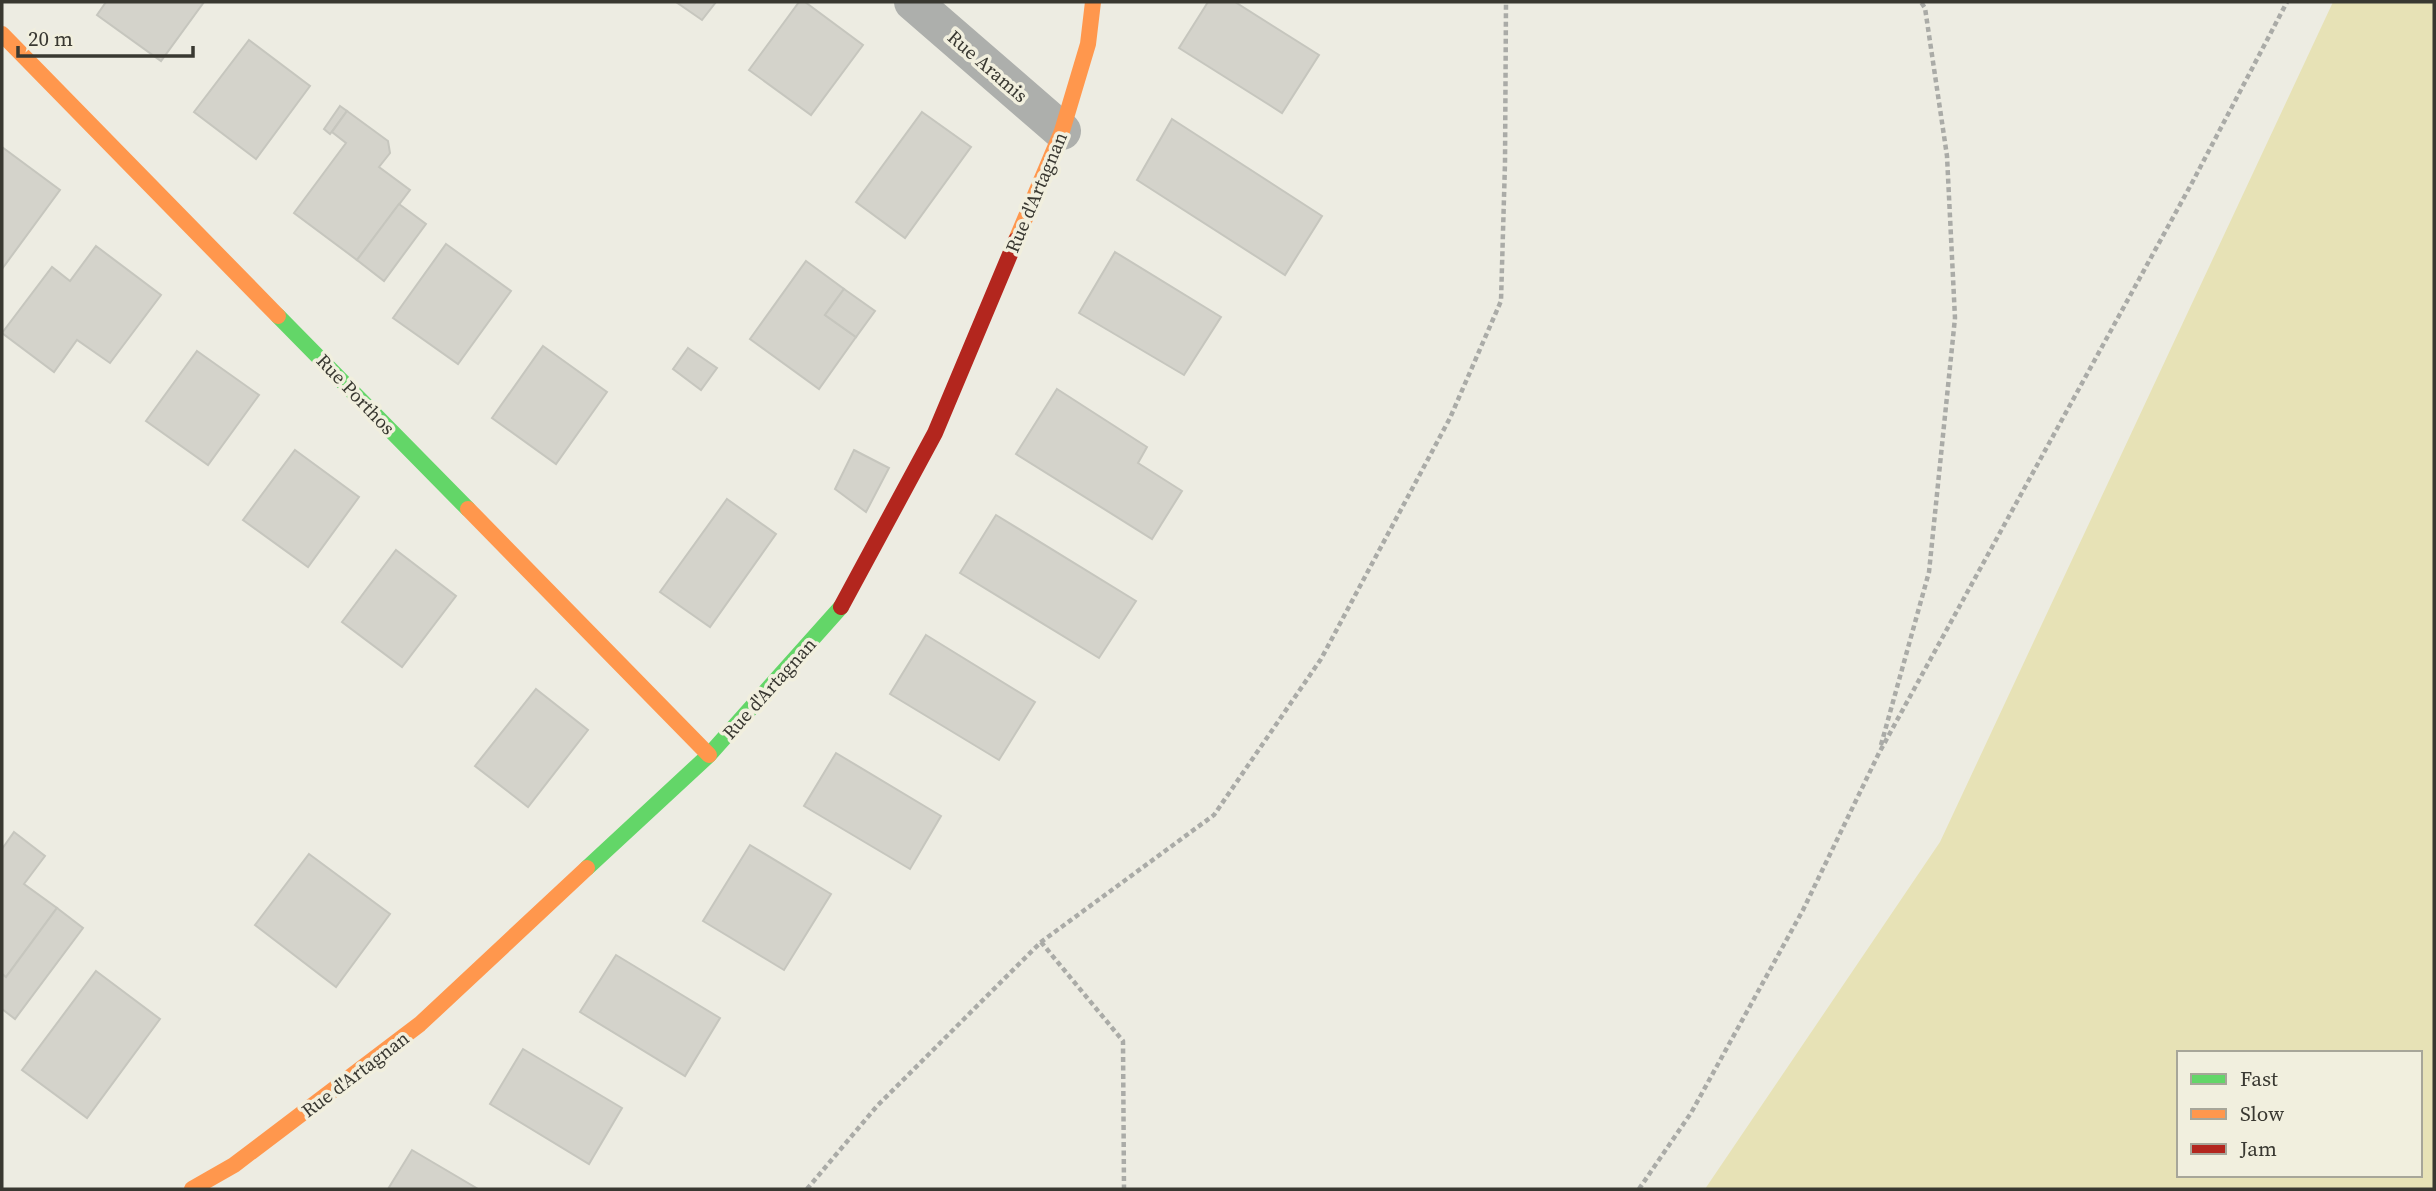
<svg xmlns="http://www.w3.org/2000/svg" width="2436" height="1191" font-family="'Source Serif 4',serif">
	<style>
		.green { fill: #e7e2b6; fill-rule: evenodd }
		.building { fill: #d4d3cb; stroke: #c6c6be; stroke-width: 2 }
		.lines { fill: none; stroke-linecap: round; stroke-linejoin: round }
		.path { stroke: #aaaba7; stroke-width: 4.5; stroke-dasharray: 5 3.5; stroke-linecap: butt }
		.street { stroke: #adafac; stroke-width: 38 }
		.fast { stroke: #63d668; stroke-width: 16 }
		.slow { stroke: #ff974d; stroke-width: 16 }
		.jam { stroke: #b3261e; stroke-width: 16 }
		.labels { text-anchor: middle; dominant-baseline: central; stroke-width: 7; stroke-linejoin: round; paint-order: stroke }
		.street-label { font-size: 19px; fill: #393831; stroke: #f1efde }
	</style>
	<rect width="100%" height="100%" fill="#edece2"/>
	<path class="green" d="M2333,2H2434V1189H1705L1940,842ZM2179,1053H2420V1175H2179Z"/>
	<g class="building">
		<path d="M106,2H204L161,61L97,15Z"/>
		<path d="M676,2H716L702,20Z"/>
		<path d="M799,2H805L863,45L811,115L749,70Z"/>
		<path d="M1208,2H1235L1319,55L1282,113L1179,48Z"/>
		<path d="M249,40L310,86L256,159L194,112Z"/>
		<path d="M340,106L347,111L330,134L324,129Z"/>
		<path d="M347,111L388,141L390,153L379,167L410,190L357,260L294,213L346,143L332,132Z"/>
		<path d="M922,112L971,147L905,238L856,202Z"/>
		<path d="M1172,119L1322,216L1285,275L1137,180Z"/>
		<path d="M2,147L60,190L2,269Z"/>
		<path d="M399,204L426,224L384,281L357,260Z"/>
		<path d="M446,244L511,291L458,364L393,318Z"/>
		<path d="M96,246L161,295L110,363L77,340L54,372L2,333L52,267L70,281Z"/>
		<path d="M1115,252L1221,317L1184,375L1079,313Z"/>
		<path d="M806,261L844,289L825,315L856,337L819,389L750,339Z"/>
		<path d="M844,289L875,311L856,337L825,315Z"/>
		<path d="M543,346L607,392L556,464L492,418Z"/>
		<path d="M688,348L717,368L701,390L673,369Z"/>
		<path d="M197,351L259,395L208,465L146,421Z"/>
		<path d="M1057,389L1147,447L1138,463L1182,491L1152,539L1016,454Z"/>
		<path d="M295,450L359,497L308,567L243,520Z"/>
		<path d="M854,450L889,468L866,512L835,489Z"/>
		<path d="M727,499L776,534L710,627L660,592Z"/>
		<path d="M996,515L1136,601L1099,658L960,573Z"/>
		<path d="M396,550L456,596L402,667L342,622Z"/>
		<path d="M926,635L1035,702L999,760L890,694Z"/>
		<path d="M536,689L588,730L528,807L475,766Z"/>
		<path d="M836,753L941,816L910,869L804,806Z"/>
		<path d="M14,832L45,856L24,884L57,908L6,977L2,974V849Z"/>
		<path d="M750,845L831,894L784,970L703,921Z"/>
		<path d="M309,854L390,914L336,987L255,925Z"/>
		<path d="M57,908L83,928L15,1019L2,1009V974L6,977Z"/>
		<path d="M616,955L720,1018L685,1076L580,1012Z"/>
		<path d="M96,971L160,1019L87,1118L22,1070Z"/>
		<path d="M523,1049L622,1108L589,1164L490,1104Z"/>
		<path d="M412,1150L478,1189H388Z"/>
	</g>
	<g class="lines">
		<g class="path">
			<path d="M1881,745L1929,572L1955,318L1947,156L1925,8L1921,2"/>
			<path d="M1041,942L1123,1041L1124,1189"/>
			<path d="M807,1189L877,1106L1041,942L1214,815L1321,659L1450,418L1501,301L1505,163L1506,2"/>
			<path d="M1639,1189L1691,1113L1803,910L1879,753L2193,181L2287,2"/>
		</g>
		<path class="street" d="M913,2L1062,131"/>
		<g class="fast">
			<path d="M278,316L468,509"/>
			<path d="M587,868L709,755L841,607"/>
		</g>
		<g class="slow">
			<path d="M2,34L278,316"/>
			<path d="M1016,240L1062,131L1088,44L1093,2"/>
			<path d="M468,509L709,755"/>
			<path d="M192,1189L234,1165L420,1024L587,868"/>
		</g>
		<path class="jam" d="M841,607L935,433L1016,240"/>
	</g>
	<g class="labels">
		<g class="street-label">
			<text transform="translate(988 66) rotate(41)">Rue Aramis</text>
			<text transform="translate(1036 192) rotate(-67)">Rue d'Artagnan</text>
			<text transform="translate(356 394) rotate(46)">Rue Porthos</text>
			<text transform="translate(769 688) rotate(-48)">Rue d'Artagnan</text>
			<text transform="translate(355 1074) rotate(-37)">Rue d'Artagnan</text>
		</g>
	</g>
	<rect width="2436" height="1191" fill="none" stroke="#393831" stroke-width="7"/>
	<rect x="2177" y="1051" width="245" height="126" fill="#f1efde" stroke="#a7a699" stroke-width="2"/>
	<rect x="2191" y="1074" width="35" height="10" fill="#63d668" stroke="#a7a699" stroke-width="2"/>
	<text x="2240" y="1086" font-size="21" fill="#393831">Fast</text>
	<rect x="2191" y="1109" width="35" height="10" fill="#ff974d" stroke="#a7a699" stroke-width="2"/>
	<text x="2240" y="1121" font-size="21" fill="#393831">Slow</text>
	<rect x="2191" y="1144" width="35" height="10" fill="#b3261e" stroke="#a7a699" stroke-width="2"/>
	<text x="2240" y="1156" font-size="21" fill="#393831">Jam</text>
	<path d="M18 46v10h175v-10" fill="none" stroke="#393831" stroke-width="3.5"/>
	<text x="28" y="46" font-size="21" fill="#393831" stroke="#f1efde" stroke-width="5" paint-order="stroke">20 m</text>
</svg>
